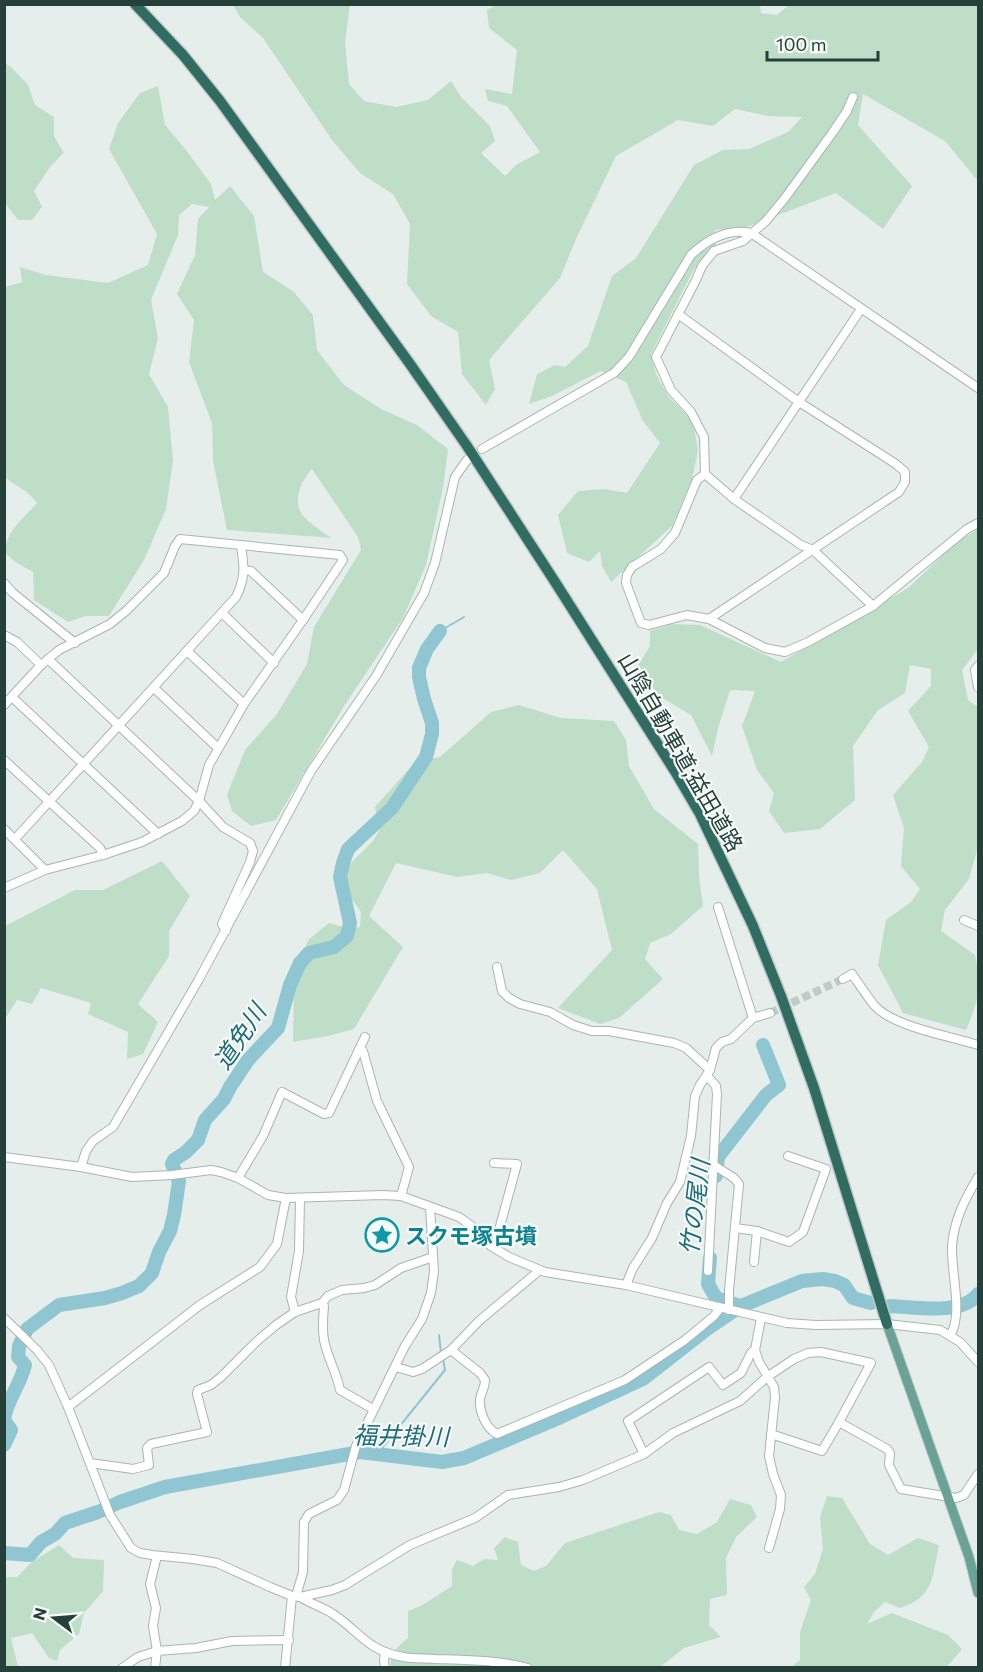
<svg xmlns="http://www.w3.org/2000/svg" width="983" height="1672" font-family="Commissioner,'Noto Sans JP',sans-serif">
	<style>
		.green { fill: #bfdec8 }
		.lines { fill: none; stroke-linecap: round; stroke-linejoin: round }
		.stream { stroke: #8fc6d2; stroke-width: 2 }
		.river { stroke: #8fc6d2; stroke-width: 14 }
		.minor-tunnel { stroke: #becbc7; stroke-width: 8; stroke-dasharray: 8 4; stroke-linecap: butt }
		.minor-casing { stroke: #a7b6b1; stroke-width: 10 }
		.major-casing { stroke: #c2cac8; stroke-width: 11 }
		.highway-casing { stroke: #c2cac8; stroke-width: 13 }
		.minor { stroke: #fff; stroke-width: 8 }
		.major { stroke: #6aa395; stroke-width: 9 }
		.highway { stroke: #306c61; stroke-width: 10 }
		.labels { text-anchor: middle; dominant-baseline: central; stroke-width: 4.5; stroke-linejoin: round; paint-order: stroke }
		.street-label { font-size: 22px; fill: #244039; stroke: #f6faf8 }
		.culture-label { font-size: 22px; font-weight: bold; fill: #0d838f; stroke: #f6faf8; text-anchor: start }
		.water-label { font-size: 24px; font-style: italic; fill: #1e6b7c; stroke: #f6faf8 }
	</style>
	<rect width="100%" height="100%" fill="#e5eeea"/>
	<g class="green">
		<path d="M760,4L761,13L777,15L789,5H978V181L945,141L863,94L858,125L912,186L883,229L836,193L747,227L715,230L716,246L694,269L651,354L656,374L668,396L693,421L698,451L692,479L672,526L611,582L602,566L600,551L589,562L567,553L558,515L578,491L604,489L627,493L660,443L643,421L626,382L601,371L552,396L529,404L537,374L555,365L565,367L588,346L612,276L636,258L694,165L723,150L749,149L788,132L802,117L767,116L735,109L713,126L678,120L616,156L576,239L560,278L489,360L495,389L486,405L462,374L458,332L431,316L407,284L410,224L393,194L360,173L332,140L263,38L240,17L233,5H350L345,42L349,84L364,101L396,107L428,100L451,81L461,97L490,126L495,141L481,153L505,176L516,165L540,152L507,106L488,101L485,89L512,94L517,50L489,28L487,10L496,5Z"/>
		<path d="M5,63L12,68L28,85L35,105L54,117V136L63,152L65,151L50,167L34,191L42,207L32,220H18L5,203Z"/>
		<path d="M158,86L165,125L186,150L211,184L215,200L230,186L254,216L263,272L294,292L313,315L317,350L344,385L381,409L417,425L448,449L443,488L426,565L403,618L344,706L276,820L251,826L232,811L227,795L245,750L277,714L307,664L314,627L361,550L358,537L312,469C301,481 291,502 304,517C312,525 323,532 331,538L227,530L213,461L212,423L189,362L194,320L177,294L195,255L198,219L209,207L192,204L179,215L178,235L151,300L158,338L149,374L168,407L173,461L166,509L144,560L109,616H86L68,622L34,600L33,572L17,563L5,553C4,533 25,517 37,503L27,492L5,478V287L22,282L20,267L46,275L108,283L148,265L157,234L109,149L118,123L140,93Z"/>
		<path d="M978,529V649L962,670L968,700L978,707V846L969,879L945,910L941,931L975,955C982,988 979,999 966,1030L903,1013L878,965L886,920L911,902L920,889L901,866L904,828L893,795L922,762L929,747L908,711L931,686V669L910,665L905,693L878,710L853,746L855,800L820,829L784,833L769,811L774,793L757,770L742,726L755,691L730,690L719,725L712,756L691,715L659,696L637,667L650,646V631L672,624L700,625L781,662L908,588L956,543Z"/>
		<path d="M519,705L561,718L614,721L626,740L629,766L654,809L698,844L699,877L703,906L671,934L650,943L645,959L663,979L619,1018L600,1024L558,1008L612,950L597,889L563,850L540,873L511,880L487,873L457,877L396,863L369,916L403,947L354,1029L328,1036L293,1042L294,980L308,940L329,923L351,929L360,927L361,912L346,891L347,867L373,841L380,829L375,807L416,761L440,757L491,712Z"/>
		<path d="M162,861L190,896L169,931V956L138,1004L158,1022L143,1054L127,1059L128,1032L88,1014L91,1003L41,988L32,1004L17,1000L5,1019V926L75,890H103Z"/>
		<path d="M827,1496L842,1498L870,1544L888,1555L918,1538L939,1545C932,1576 935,1597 900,1608L885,1602L874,1612L867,1624L892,1613L948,1635L962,1649L947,1667H791L800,1660V1632L811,1600L804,1587L815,1574L823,1549L820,1517Z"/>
		<path d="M730,1499L751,1505L757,1517L736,1537L726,1558L727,1595L710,1599L709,1625L721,1637L684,1648L660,1667L391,1668C388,1655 399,1645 408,1638V1611L421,1606L452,1586V1569L457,1560L473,1566L484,1559L498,1560L494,1548L505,1537L518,1542L521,1565L534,1571L546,1566L565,1543L659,1512L671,1515L679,1530L697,1534L717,1522Z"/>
		<path d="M59,1545L73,1558L104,1560L103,1591L84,1613L79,1634L60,1650L57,1661L49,1658L32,1633L11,1638L18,1667H5V1577H17L32,1562Z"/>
	</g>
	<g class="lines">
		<g class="stream">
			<path d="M440,631L464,617"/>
			<path d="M439,1335L441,1353"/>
			<path d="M378,1453L445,1370L443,1358"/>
		</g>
		<g class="river">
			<path d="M716,1176L718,1157L766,1095L779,1085L763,1045"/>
			<path d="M710,1258L708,1284L716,1298L740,1306"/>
			<path d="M890,1306C915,1307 961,1316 978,1294"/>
			<path d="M4,1418C8,1399 21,1383 25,1365L18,1357L19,1346L27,1329L59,1305L105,1298L122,1293L139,1286L152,1273L159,1252L170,1231L174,1215L179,1181L172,1164L174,1160L186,1152L198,1140L205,1120L224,1099L230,1087L248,1060L278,1028L290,985L300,963L309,953L334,947L347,936L350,923L340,877L343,863L348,849L392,808L426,757L432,734V723L424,699L419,677V668L427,649L440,631"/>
			<path d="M4,1420L11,1430L4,1445"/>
			<path d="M4,1553L30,1555L41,1542L55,1534L65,1523L98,1512L120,1502L165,1487L360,1452L442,1462L464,1458L561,1417L643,1379L707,1329L741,1306L802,1281L823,1279L835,1281L844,1285L853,1298L871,1303"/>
		</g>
		<path class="minor-tunnel" d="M770,1013L843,979"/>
		<g class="minor-casing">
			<g id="minor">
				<path d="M853,97L847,111L833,132L785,198L766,221L743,241L714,251L702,266L696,280L656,357L671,390L691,412L704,437L705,474L697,480L675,533L661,549L632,567L627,575L626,583L641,623L649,625L687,615L709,619L765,648L785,652L808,642L873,606L967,529L978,523"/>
				<path d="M678,314L799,402L896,464L905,472V482L899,492L709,619"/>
				<path d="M482,449L614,373L629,357L691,255C707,240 728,228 751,233L978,388"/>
				<path d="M705,474L734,499L801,545L813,550L873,606"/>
				<path d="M734,499L861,309"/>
				<path d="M244,570L251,571L303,620"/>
				<path d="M4,583L13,593L75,643"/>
				<path d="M222,613L274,663"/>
				<path d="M4,635L17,642L41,665"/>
				<path d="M187,651L244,704"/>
				<path d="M48,659L199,801L223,827L250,843L253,851L250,862L222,924L226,931"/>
				<path d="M978,666L975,670L978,687"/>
				<path d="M154,688L218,748"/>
				<path d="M12,697L158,834"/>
				<path d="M4,705L41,665L59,650L110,624L126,611L164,573L175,546L180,539L340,555L343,560L303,620L244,704L209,765L199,801L194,811L182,821L142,842L103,855L45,870L4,888"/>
				<path d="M4,760L100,848L103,855"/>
				<path d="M4,829L45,870"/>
				<path d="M15,839L236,597C246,577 244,566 241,546"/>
				<path d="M964,920L978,926"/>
				<path d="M497,967L502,991L509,998L520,1004L550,1012L573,1025L592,1031H609L674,1043L686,1048L710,1070"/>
				<path d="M843,979L852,974C859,984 866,995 874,1005C893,1027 950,1036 978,1045"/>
				<path d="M753,1018L770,1013"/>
				<path d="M359,1050L363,1051L377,1101L409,1167L401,1196"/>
				<path d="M707,1076L716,1086L717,1094L708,1271"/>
				<path d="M4,1157L81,1167L132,1177L172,1175L211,1170L221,1172L238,1178L268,1195L286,1198L383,1195L401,1196L459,1217L473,1227L491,1246L509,1257L545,1272L626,1285L787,1323L816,1325L887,1324L940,1330L960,1342L978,1362"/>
				<path d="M712,1164L734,1178L739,1184L729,1290V1310"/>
				<path d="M81,1167L86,1151L93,1141L113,1127L127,1103L198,981L311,771L376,676L424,593L435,563L455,477L467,460"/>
				<path d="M238,1178L263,1136L282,1092L324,1114L329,1113L365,1037"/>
				<path d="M735,1228L757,1231L789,1242L803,1232L826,1169L788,1156"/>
				<path d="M491,1246L496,1241L517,1164L494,1163"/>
				<path d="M754,1262L757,1231"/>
				<path d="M626,1285L633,1268L652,1238L667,1203L680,1182L691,1136L695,1096L700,1085L710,1070L716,1048L722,1042L731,1039L753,1018L718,907"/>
				<path d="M322,1303L324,1306C323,1317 322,1329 324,1340C327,1357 337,1373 340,1390L373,1409"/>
				<path d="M295,1312L291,1297L299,1251L300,1198"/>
				<path d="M4,1318L37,1350L49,1365L68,1407L110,1515L131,1548L140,1553L152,1555L193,1559L217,1563L270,1587L292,1596L300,1597L332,1590L345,1585L410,1545L475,1518L508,1495L559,1487L583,1480L644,1454L673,1433L740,1401L767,1377L794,1359L808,1353L821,1352L871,1363L839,1422L887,1449L890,1453L889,1465L901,1489L956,1498L964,1495L978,1474"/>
				<path d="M761,1318L755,1350L759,1362L774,1387L775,1397L769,1456L773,1474L781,1495L780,1509L769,1548"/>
				<path d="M951,1334C963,1312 951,1273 952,1246C954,1220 965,1199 978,1177"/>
				<path d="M451,1350L480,1373L485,1380C485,1387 481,1393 480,1399C479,1412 486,1428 497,1434L625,1380L685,1340L714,1316L720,1308"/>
				<path d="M396,1367L413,1372L422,1369L451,1350L480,1320L540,1270"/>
				<path d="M68,1407L200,1305L260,1267L277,1244L286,1198"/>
				<path d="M771,1434L822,1451L839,1422"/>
				<path d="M644,1454L628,1421L709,1367L723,1385L741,1373L751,1353L755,1350"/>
				<path d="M90,1463L133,1469L149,1465L147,1448L151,1444L207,1432L197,1394L198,1390L211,1385L221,1377L256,1342L276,1325L295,1312L322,1303L328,1296L342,1290L364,1288L375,1285L401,1268L433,1257"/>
				<path d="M296,1596L303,1572L304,1522L309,1514L337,1500L344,1490L356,1446L405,1346L422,1319L431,1293L434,1271L430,1207"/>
				<path d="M300,1597C311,1604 323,1607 333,1614C360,1632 368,1651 403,1657C414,1659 425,1658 436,1659C466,1660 498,1660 528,1668"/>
				<path d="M385,1652L384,1661L385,1668"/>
				<path d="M122,1668L138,1657L157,1651L196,1648L232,1641L289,1640"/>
				<path d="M155,1668L157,1651L153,1626L156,1608L150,1584L157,1556"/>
				<path d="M285,1668L292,1596"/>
			</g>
		</g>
		<g class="major-casing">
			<path id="major" d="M887,1324L969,1557L978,1593"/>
		</g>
		<g class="highway-casing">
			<path id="highway" d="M135,4L183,55L220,101L410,364L467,446L557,585L676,773L700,814L753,926L781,996L814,1088L887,1324"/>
		</g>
		<use href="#minor" class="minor"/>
		<use href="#major" class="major"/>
		<use href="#highway" class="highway"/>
	</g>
	<defs>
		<g id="sight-ring" transform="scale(1.725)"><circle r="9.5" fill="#f6faf8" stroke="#0f9aa8" stroke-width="1.5"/><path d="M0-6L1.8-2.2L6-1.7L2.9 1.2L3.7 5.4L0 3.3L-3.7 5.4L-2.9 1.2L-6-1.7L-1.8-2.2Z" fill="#0f9aa8"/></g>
	</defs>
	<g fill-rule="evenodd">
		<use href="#sight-ring" x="382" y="1235"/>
	</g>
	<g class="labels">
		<g class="street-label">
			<text transform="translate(681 752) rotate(60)">山陰自動車道;益田道路</text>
		</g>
		<g class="culture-label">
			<text x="405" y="1235">スクモ塚古墳</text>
		</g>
		<g class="water-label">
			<text transform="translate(239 1036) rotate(-56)">道免川</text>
			<text transform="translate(694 1207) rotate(-83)">竹の尾川</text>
			<text transform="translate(401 1435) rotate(1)">福井掛川</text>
		</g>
	</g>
	<rect width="983" height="1672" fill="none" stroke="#244039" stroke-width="12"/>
	<g transform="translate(54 1618) rotate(286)" stroke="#f6faf8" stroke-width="4.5" paint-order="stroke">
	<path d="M0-4.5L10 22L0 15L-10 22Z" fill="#244039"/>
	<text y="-9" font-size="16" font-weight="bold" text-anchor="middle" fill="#244039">N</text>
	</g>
	<path d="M767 51v9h111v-9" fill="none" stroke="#244039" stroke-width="3"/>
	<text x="776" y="51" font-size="18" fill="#244039" stroke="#f6faf8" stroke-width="4.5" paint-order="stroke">100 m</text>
</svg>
